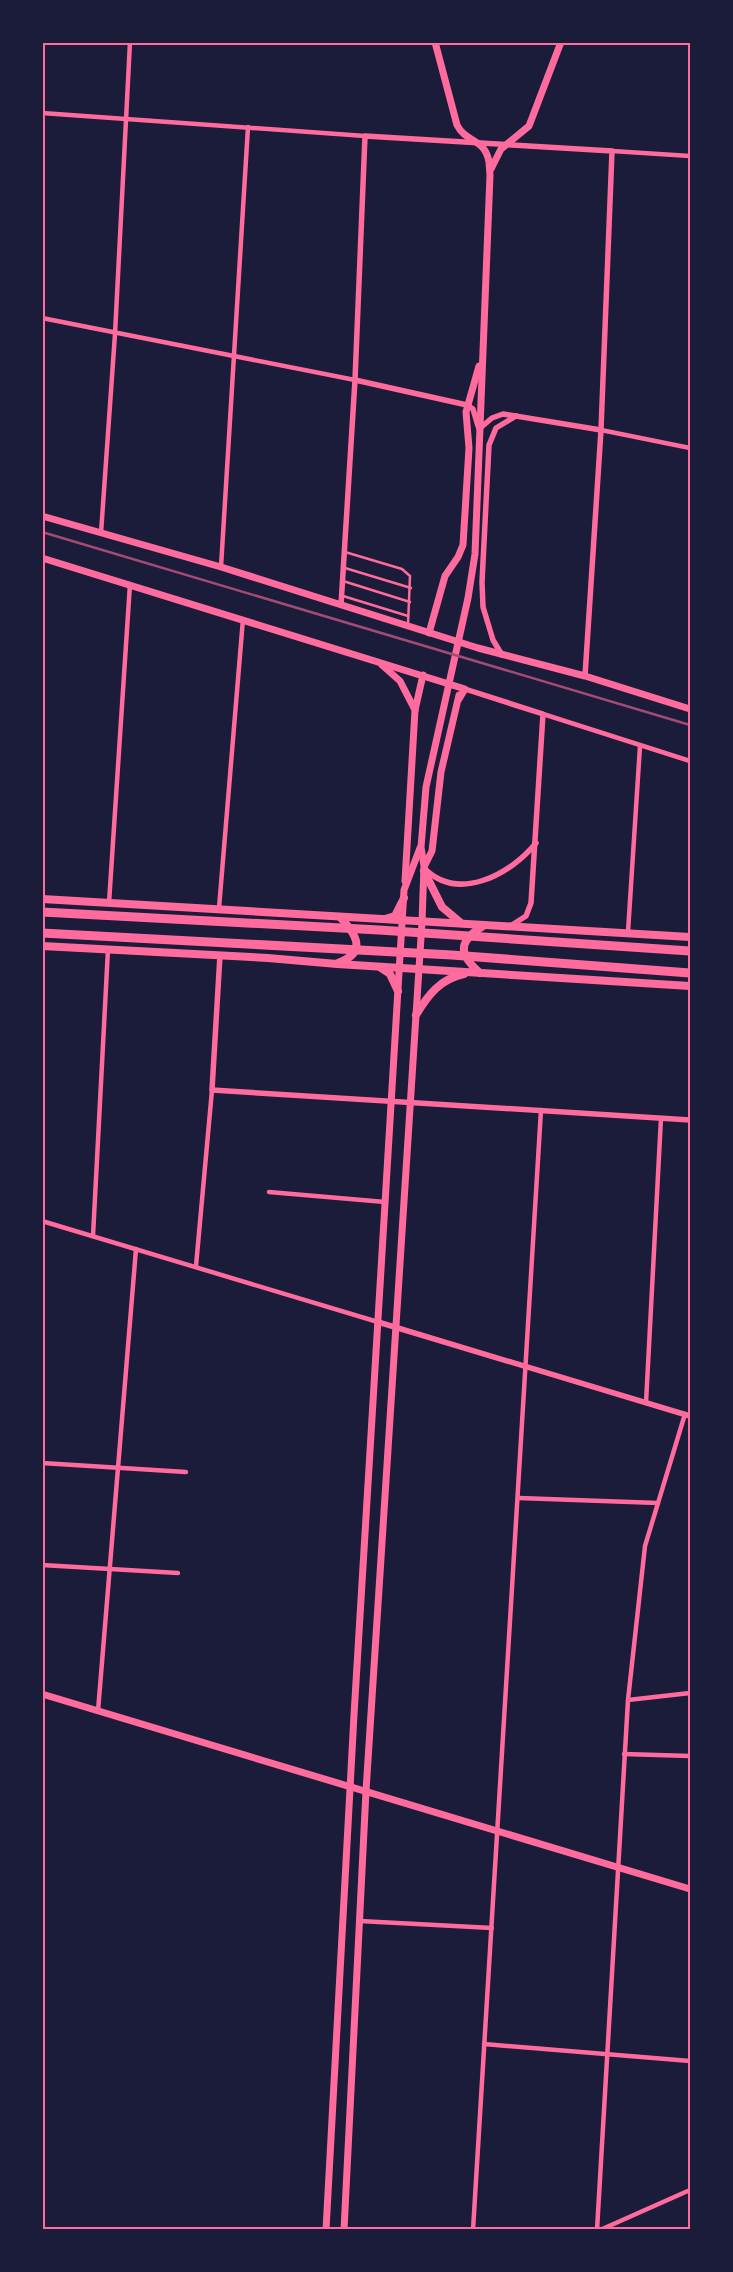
<svg xmlns="http://www.w3.org/2000/svg" width="733" height="2272" font-family="'Public Sans',sans-serif">
	<style>
		.lines { fill: none; stroke-linecap: round; stroke-linejoin: round }
		.service { stroke: #ff6b9d; stroke-width: 2.5 }
		.minor { stroke: #ff6b9d; stroke-width: 4.5 }
		.tertiary { stroke: #ff6b9d; stroke-width: 5.5 }
		.secondary { stroke: #ff6b9d; stroke-width: 7 }
		.primary { stroke: #ff6b9d; stroke-width: 8 }
		.motorway { stroke: #ff6b9d; stroke-width: 9 }
		.rail { stroke: #a44b75; stroke-width: 2.5 }
		.neatline { fill: none; stroke: #ff6b9d; stroke-width: 2 }
	</style>
	<rect width="100%" height="100%" fill="#1b1b3a"/>
	<g class="lines">
		<g class="service">
			<path d="M345,552L402,569L410,576L408,625"/>
			<path d="M345,568L411,588"/>
			<path d="M343,581L410,602"/>
			<path d="M343,596L408,616"/>
		</g>
		<g class="minor">
			<path d="M42,113L365,136"/>
			<path d="M612,151L690,156"/>
			<path d="M42,318L355,380"/>
			<path d="M601,430L690,448"/>
			<path d="M101,533L115,334L130,42"/>
			<path d="M221,567L248,127"/>
			<path d="M543,714L690,761"/>
			<path d="M109,903L130,584"/>
			<path d="M219,908L243,619"/>
			<path d="M628,932L640,746"/>
			<path d="M269,1192L385,1202"/>
			<path d="M42,1221L378,1322"/>
			<path d="M93,1236L108,949"/>
			<path d="M196,1266L212,1090"/>
			<path d="M646,1403L661,1118"/>
			<path d="M42,1463L186,1472"/>
			<path d="M519,1498L658,1503"/>
			<path d="M42,1565L178,1573"/>
			<path d="M628,1700L690,1693"/>
			<path d="M98,1711L136,1249"/>
			<path d="M624,1754L690,1756"/>
			<path d="M360,1921L492,1928"/>
			<path d="M484,2044L690,2061"/>
			<path d="M473,2230L541,1110"/>
			<path d="M597,2230L628,1700L645,1546L685,1414"/>
			<path d="M600,2230L690,2190"/>
		</g>
		<g class="tertiary">
			<path d="M355,380L467,405L473,409L478,426"/>
			<path d="M479,429L492,418L503,414L601,430"/>
			<path d="M341,605L355,380L365,136L612,151L601,430L585,676"/>
			<path d="M502,655L493,640L483,607L482,582L489,445L496,428L516,416"/>
			<path d="M465,689L543,714L531,903L526,916L512,925"/>
			<path d="M424,868C458,903 511,874 536,843"/>
			<path d="M220,955L212,1090L690,1120"/>
			<path d="M378,1322L690,1416"/>
		</g>
		<g class="secondary">
			<path d="M491,169L501,149L529,126L561,42"/>
			<path d="M42,516L221,567L478,648L585,676L690,709"/>
			<path d="M42,558L465,689L459,699"/>
			<path d="M429,633L445,576L458,557L463,545L469,448L466,412L479,366"/>
			<path d="M382,665L400,681L415,710"/>
			<path d="M425,865L432,851L441,772L459,695"/>
			<path d="M405,881L415,710L423,675"/>
			<path d="M42,1694L690,1889"/>
			<path d="M326,2230L354,1715L404,890L420,848"/>
			<path d="M344,2230L366,1791L422,922L424,866L421,847L426,787L468,598L475,554L490,175L489,162C485,138 466,143 457,125L435,42"/>
		</g>
		<g class="primary">
			<path d="M424,871L442,907L461,923"/>
			<path d="M42,899L690,937"/>
			<path d="M385,919L395,916L404,898"/>
			<path d="M42,946L268,958L337,964L690,986"/>
			<path d="M338,963C368,952 356,934 340,917"/>
			<path d="M381,968L390,974L398,991"/>
			<path d="M480,973C457,953 459,941 483,926"/>
			<path d="M416,1015C428,995 440,979 464,974"/>
		</g>
		<g class="motorway">
			<path d="M42,912L379,930L690,951"/>
			<path d="M42,933L452,955L690,973"/>
		</g>
		<path class="rail" d="M42,532L690,725"/>
	</g>
	<rect width="733" height="2272" fill="none" stroke="#1b1b3a" stroke-width="88"/>
	<rect x="44" y="44" width="645" height="2184" class="neatline"/>
</svg>
